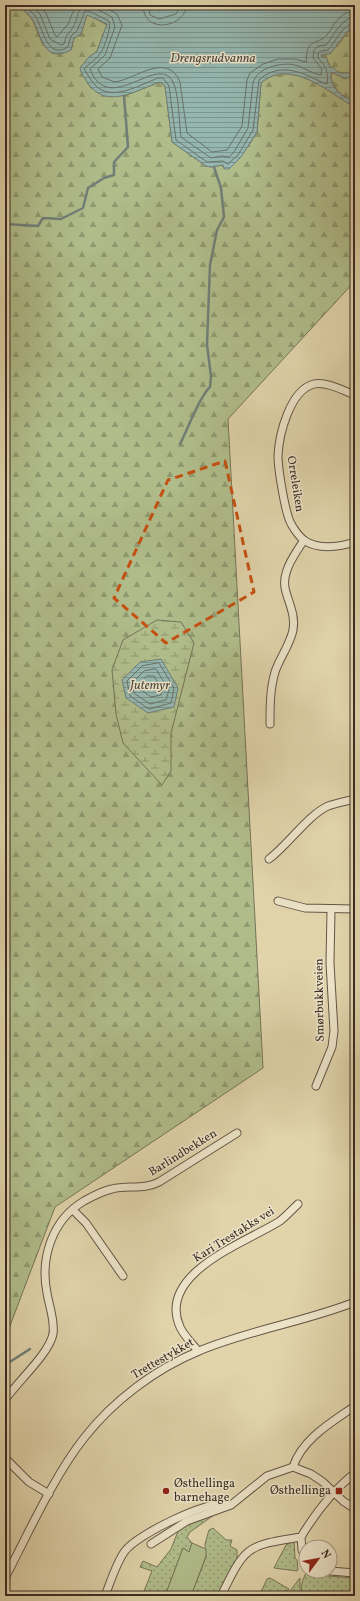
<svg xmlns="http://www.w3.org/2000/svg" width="360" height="1601" font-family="Vollkorn,serif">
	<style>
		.grass { fill: url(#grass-dots); stroke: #767458 }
		.forest { fill: url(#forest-firs); stroke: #767458 }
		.wetland { fill: url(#wetland-marsh); stroke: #767458 }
		.green { fill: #b0bd8b; stroke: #767458 }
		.water { fill: url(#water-rules); stroke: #717f78 }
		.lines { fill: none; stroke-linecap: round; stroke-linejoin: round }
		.shore { stroke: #68726a; stroke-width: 1 }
		.stream { stroke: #717f78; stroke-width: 2.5 }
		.minor-casing { stroke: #645646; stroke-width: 9 }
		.minor { stroke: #ece3c8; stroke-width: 7 }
		.marked { fill: none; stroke: #c55011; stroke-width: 3; stroke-dasharray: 8 5; stroke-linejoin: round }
		.poi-dot { fill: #8f2418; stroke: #ece3c8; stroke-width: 1.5 }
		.labels { text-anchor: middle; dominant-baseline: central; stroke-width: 3; stroke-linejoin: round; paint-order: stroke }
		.street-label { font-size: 12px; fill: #3b2c24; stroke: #ece3c8 }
		.poi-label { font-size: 12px; fill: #3b2c24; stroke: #ece3c8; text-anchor: start }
		.water-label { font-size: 13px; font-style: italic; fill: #4d4840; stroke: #ece3c8 }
	</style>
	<defs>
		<pattern id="grass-dots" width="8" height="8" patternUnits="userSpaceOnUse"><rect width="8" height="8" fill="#b0bd8b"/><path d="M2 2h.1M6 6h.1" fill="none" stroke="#909a71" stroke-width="1.8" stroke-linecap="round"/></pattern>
		<pattern id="forest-firs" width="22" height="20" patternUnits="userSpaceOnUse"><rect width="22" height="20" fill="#b0bd8b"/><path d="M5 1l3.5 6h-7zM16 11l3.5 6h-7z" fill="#909a71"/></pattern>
		<pattern id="wetland-marsh" width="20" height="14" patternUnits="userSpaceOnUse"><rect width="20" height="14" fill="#b0bd8b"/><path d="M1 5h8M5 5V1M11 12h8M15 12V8" fill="none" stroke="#909a71"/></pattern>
		<pattern id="water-rules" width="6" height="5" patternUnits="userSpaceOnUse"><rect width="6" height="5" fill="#95b7b0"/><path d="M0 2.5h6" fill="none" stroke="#7b958f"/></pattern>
	</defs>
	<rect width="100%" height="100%" fill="#e1d4ab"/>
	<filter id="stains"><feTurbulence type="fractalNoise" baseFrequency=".005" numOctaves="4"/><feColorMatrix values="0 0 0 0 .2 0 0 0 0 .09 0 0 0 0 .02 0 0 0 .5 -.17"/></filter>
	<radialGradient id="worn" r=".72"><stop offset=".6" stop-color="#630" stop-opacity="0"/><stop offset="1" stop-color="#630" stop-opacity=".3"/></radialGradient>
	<g class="grass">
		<path d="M214,1515L190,1532L187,1537L192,1543L189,1552L183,1548L165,1596H142L152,1571L140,1567L143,1561L157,1567L171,1549L179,1529L194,1521Z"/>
		<path d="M213,1528L226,1540H232L230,1546L237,1550V1560L219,1596H191L206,1557L205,1544L209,1530Z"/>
		<path d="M294,1541L295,1558L297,1560L298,1570L297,1571L274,1568L286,1545Z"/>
		<path d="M311,1572L328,1576L355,1578V1596H302C300,1587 302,1581 306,1573Z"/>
		<path d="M270,1578L289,1589C282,1598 270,1596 259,1596L267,1579Z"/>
		<path d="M300,1578V1596L290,1591Z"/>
	</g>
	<g class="forest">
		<path d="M5,5H19L32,19L43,45L71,50L74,38L81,34L87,14L107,25L97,51L88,58L87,82L91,88L124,96L160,82L165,86L172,142L206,166L211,167L223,165L248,147L257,132L261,83C291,57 329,93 355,107V281L228,419L263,1068L55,1207L5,1339Z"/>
		<path d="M355,25V100C343,99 330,86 331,73H334L345,79L352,73C339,73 331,73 326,58H323L321,55C336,54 343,35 355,25Z"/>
	</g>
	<path class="wetland" d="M157,620L181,622L194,643L171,733V771L162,785L123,743L116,714L112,670L123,640Z"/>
	<path class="green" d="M192,1543L206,1549V1556L191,1596H165L183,1548L189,1552Z"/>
	<g class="water">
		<path d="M19,5H158V10L178,5H355V25L346,33L330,54L321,55L323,58L326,57L330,67L334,68L339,73H352L353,75L346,79L334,73H331C329,86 343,100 355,100V107C329,93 290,57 261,83L257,132L241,157L229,169H224L223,165L211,167L206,166L172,142L165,86L160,82C136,90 106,111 87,82C84,77 81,74 80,68L88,58L97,51L107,24L87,15L81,34L74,38L71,50C43,65 42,35 32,19C29,14 23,9 19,5Z"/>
		<path d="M161,659L178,688L174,707L148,713L126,698L122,680L140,662Z"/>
	</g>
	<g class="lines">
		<g class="shore">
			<path d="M25,5C28,9 33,13 36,17C43,29 47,60 68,47L71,36L77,31L85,11H89L109,21C112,26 104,49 100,54C96,60 89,63 84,69C86,73 89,76 91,80C107,105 137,86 158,78H163L169,86L176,140L207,162L223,161L228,164L238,155L253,130L259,80C275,65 295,69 313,78C318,80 322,83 327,84C329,73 326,66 318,58V53L321,51L328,50C336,42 342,24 355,23"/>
			<path d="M31,5L40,14L50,39L61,45L64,44C67,31 68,36 73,27C78,20 76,12 83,7L91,6L112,17L115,27L105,55L90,69C109,118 158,52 173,82C179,93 179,123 181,137L211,158L221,156L229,157L234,152L248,128L253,83C257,67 282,62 295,65C304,67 312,74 321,75L322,69L313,58L314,50L318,46L326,45C334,36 341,18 355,17"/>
			<path d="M40,5L46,13L55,35L57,37L68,24L76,5"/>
			<path d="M101,5L117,14L122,25L110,58L98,69L102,77L115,82C136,79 167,51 180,82L187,133L212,152L227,150L242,126L247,80L250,73L263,64L278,59H295L306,62C307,57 306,51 309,47C313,41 317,42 322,39C332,35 334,12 355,11"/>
			<path d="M143,5C143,36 186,27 187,5"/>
			<path d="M149,5L150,15L159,19L176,14L181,5"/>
			<path d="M159,663L174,688L171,703L149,709L130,696L127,681L142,666Z"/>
			<path d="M156,669L169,690L166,700L150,704L134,693L132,683L144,671Z"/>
			<path d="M147,676H154L162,690L161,695L151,697L140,689L139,684Z"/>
		</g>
		<g class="stream">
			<path d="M5,224L38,226L43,218L61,219L83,208L88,188L104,178L114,175V162L128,147L124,96"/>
			<path d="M180,444C187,431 200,395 210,387L211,376L207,345L210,265L217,230L224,217L221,188L214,167"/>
			<path d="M5,1365L30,1349"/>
		</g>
		<g class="minor-casing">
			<g id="minor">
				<path d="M355,395C344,391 326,381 314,384C290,390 279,434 278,456C278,469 284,503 288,516C290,524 298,536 305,541C320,550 339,547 355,542"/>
				<path d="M270,724C270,706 270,689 275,672C280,657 290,645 293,630C296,615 288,602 285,588C282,571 295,554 304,540"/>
				<path d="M269,859C288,845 308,815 328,806C336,803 346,801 355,799"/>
				<path d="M278,901L305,908L355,909"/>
				<path d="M316,1086L332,1047L334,1031L330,963L331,910"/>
				<path d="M73,1210L86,1223L123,1276"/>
				<path d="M198,1351C192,1343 184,1336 180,1327C156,1273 247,1242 280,1221C286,1216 292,1210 298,1204"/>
				<path d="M5,1400C17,1382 49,1354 53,1334C55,1320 49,1306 47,1293C40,1258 52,1220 84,1201C93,1196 102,1191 112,1189C128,1185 144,1190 159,1182L237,1133"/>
				<path d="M5,1458L29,1482L49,1494"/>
				<path d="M293,1467C302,1439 332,1422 355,1406"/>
				<path d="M301,1537L302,1550L306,1559"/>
				<path d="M151,1544L187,1521L231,1505L267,1476L293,1467L311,1474L323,1482L343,1501L355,1509"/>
				<path d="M330,1571L355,1573"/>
				<path d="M5,1578C28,1534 54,1476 84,1438C113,1401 155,1369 199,1351C249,1330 304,1322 355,1302"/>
				<path d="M105,1596C110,1583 117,1561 125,1551C138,1534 206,1501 227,1504"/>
				<path d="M221,1596C246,1545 246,1546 301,1537C316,1512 332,1491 355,1473"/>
			</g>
		</g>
		<use href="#minor" class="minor"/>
	</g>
	<path class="marked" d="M225,461L254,592L166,643L114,598L168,480Z"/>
	<g class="poi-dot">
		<circle cx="166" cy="1491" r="4"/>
		<rect x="335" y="1487" width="8" height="8" rx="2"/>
	</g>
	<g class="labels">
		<g class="street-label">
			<text transform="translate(295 484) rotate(81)">Orreleiken</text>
			<text transform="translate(320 1000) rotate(-91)">Smørbukkveien</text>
			<text transform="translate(183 1153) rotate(-32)">Barlindbekken</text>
			<text transform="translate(234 1235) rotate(-32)">Kari Trestakks vei</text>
			<text transform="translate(163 1359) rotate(-30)">Trettestykket</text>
		</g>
		<g class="poi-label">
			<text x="174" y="1484">Østhellinga<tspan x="174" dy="14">barnehage</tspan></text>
			<text x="331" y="1491" text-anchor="end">Østhellinga</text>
		</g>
		<g class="water-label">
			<text x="213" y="59">Drengsrudvanna</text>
			<text x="150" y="686">Jutemyr</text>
		</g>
	</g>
	<rect width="360" height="1601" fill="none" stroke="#e1d4ab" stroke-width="20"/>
	<rect x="6" y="6" width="348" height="1589" fill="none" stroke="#3b2c24" stroke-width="2"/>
	<rect x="10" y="10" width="340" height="1581" fill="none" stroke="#3b2c24"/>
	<g transform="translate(318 1559) rotate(58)"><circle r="19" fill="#ece3c8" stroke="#a59a86"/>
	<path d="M0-3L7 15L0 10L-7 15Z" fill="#8f2418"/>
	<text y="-6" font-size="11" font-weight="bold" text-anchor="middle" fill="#3b2c24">N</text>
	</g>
	<rect width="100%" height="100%" filter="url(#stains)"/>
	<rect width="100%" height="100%" fill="url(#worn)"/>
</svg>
